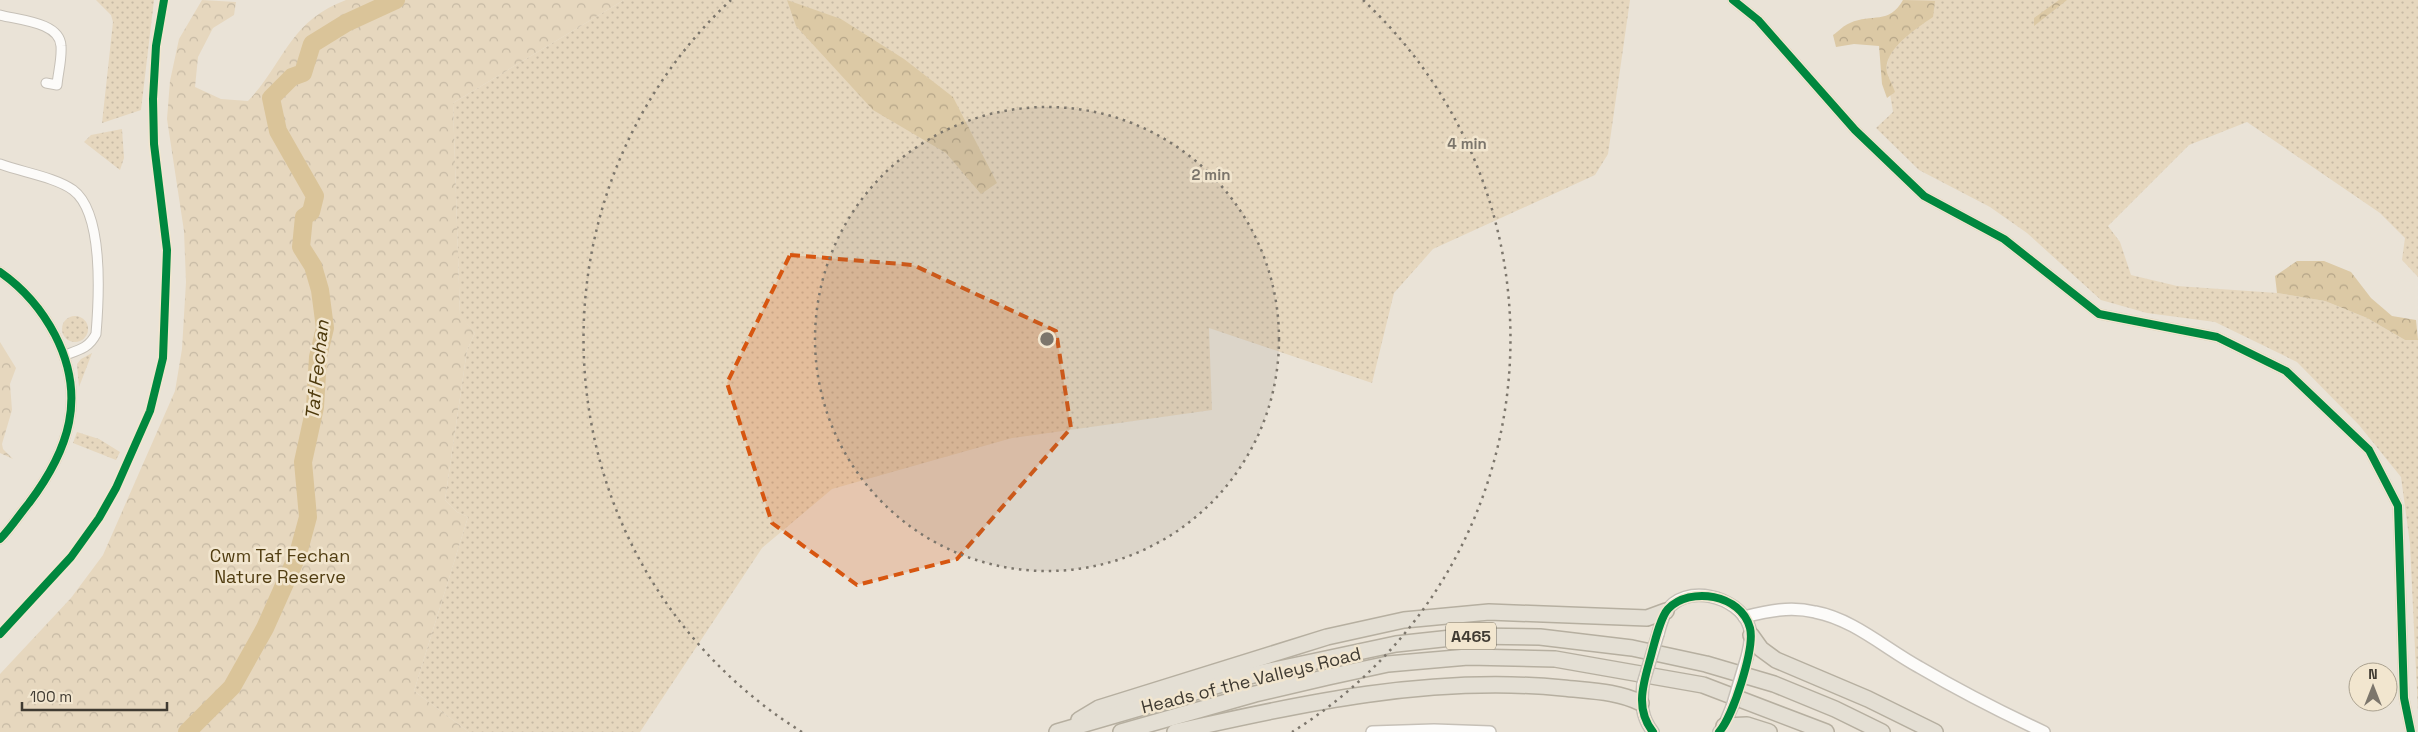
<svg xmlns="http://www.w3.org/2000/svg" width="2418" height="732" font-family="'Space Grotesk',sans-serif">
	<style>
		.grass { fill: url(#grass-dots) }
		.forest { fill: url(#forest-crowns) }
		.park { fill: url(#park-crowns) }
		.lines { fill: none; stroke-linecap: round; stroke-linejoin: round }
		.river { stroke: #dac499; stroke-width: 18 }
		.street-casing { stroke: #c6c0b7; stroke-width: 11 }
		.secondary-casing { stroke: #c6c0b7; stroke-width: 14 }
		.highway-casing { stroke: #b6afa0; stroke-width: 18 }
		.street { stroke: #fcfbf9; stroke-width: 9 }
		.secondary { stroke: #fcfbf9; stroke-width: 11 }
		.highway { stroke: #e4dfd4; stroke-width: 15 }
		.secondary-bridge-casing { stroke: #c6c0b7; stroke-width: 14; stroke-linecap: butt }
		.secondary-bridge { stroke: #fcfbf9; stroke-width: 11 }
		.cycleway-casing { stroke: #f2e6cf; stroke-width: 11 }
		.cycleway { stroke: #00873e; stroke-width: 8 }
		.marked { fill: #d75610; fill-opacity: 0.2; stroke: #d75610; stroke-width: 4; stroke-dasharray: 10 6; stroke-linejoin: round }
		.ring { fill: none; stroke: #7c766c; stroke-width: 2.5; stroke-dasharray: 2.5 5 }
		.labels { text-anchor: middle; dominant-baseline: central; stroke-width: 5; stroke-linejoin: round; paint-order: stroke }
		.shield { fill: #f2e6cf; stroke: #756e61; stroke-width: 1 }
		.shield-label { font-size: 16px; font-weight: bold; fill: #403b32 }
		.park-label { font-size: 18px; fill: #513d11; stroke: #f2e6cf }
		.street-label { font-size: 18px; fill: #403b32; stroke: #f2e6cf }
		.water-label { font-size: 19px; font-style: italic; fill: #4c380a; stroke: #f2e6cf }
		.centre { fill: #7c766c; stroke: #f2e6cf; stroke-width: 2.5 }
		.ring-label { font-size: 15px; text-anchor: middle; font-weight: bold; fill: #7c766c; stroke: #f2e6cf; stroke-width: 5; stroke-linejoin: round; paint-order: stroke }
	</style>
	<defs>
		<pattern id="grass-dots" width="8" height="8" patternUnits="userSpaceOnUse" patternTransform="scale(1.25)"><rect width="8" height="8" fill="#e6d7be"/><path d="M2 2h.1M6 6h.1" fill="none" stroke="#c6b9a4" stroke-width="1.8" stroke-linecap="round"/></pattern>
		<pattern id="forest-crowns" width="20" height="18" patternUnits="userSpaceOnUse" patternTransform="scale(1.25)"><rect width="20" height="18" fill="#dcc9a5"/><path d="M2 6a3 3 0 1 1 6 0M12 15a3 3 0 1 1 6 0" fill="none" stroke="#b4a487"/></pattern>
		<pattern id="park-crowns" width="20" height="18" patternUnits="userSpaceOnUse" patternTransform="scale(1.25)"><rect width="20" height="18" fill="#e6d7be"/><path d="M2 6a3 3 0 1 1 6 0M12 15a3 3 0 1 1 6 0" fill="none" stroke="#c6b9a4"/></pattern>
	</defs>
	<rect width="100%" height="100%" fill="#eae3d7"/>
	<g class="grass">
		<path d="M96,0H154L141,110L102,123L113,22L111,15Z"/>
		<path d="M624,0H1630L1608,154L1595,175L1433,249L1394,293L1372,383L1209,328L1212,410L1012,438L832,489L762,548L640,732H469L414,691L468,517L457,512L445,500L467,350L475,333L460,316L453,103Z"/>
		<path d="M1903,0H2418V277L2402,260L2405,238L2380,213L2247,122L2189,145L2108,226L2120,242L2131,275L2177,286L2277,293L2325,301L2367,318L2405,340H2418V713L2410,544L2401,477L2359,425L2297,362L2215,322L2147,313L2101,300L2027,233L1990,207L1919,170L1876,128L1893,112L1886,69Z"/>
		<path d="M122,129L124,158L120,170L84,142L91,135Z"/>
		<circle cx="75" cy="329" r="13"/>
		<path d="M92,353L79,387L77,364L81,359Z"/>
		<path d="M77,432L99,439L120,452L116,460L73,443Z"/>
	</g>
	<g class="forest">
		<path d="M787,0L841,19L904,59L953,97L997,183L981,194L946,153L873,110L796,26Z"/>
		<path d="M1903,0L1935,1L1933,17C1917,28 1882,50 1887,73C1889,79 1893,86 1895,92L1887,98L1882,84L1879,46L1854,44L1836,47L1833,35C1839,31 1844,25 1850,23C1872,13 1889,25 1903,0Z"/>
		<path d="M2059,0H2067L2034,26V18Z"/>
		<path d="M2297,261H2324L2351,272L2371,298L2392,316L2416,320L2418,340H2405L2367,318L2325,301L2277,293L2275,276Z"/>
	</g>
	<g class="park">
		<path d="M202,0L236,2L234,15L213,28L198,57L195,87L221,99L248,101C285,62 289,21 346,0H624L453,103L460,315L475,333L467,350L445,500L457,512L468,517L414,691L469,732H0V674L71,598L103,555L175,391L182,349L186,282L184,231L167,119L170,81L179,39Z"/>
		<path d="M0,342L16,368L10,384L12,410L2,444L3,449L13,459L0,453Z"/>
	</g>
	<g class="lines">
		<path class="river" d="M187,732L232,687L265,628L298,554L308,517L303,462L315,407L318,357L325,328L320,290L313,266L301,247L304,217L311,212L315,196L278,131L271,98L292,77L303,73L312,44L346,23L396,0"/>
		<g class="street-casing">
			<g id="street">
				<path d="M1733,0L1758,20L1855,130L1924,196L2004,239L2099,314L2217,337L2286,371L2369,450L2398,506L2404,698L2411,732"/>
				<path d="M0,15C18,20 60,22 61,46C62,59 58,73 57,85L46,83"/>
				<path d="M0,164C21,172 55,177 73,190C104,213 99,298 96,334C89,348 79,350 65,355"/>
				<path d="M0,272C23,288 42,310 55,335C87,397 69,450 29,503C19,515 11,528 0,539"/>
			</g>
		</g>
		<g class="secondary-casing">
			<g id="secondary">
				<path d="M1744,617C1768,611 1790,606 1815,612C1853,619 1886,649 1919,667C1960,691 2001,712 2044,732"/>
				<path d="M1658,634C1660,627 1662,618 1666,612C1684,582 1739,596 1749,626C1753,636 1749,648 1747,657"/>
				<path d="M1643,684C1641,703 1641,717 1653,732"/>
				<path d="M1372,732L1434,730L1490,732"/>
				<path d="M1719,732L1724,726L1732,707"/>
			</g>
		</g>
		<g class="highway-casing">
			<g id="highway">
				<path d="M1751,635L1761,649L1776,660L1868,699L1935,732"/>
				<path d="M1079,720L1099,708L1327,637L1404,620L1489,612L1647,618L1666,611"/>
				<path d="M1724,726L1747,725L1769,732"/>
				<path d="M1057,732L1260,673L1396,644L1470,636L1540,637L1632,648L1706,664L1774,684L1835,709L1882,732"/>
				<path d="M1121,732L1255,694L1328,677L1388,664L1468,657L1555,659L1703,685L1826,732"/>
				<path d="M1175,732C1302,703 1432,675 1563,688C1590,691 1617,691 1641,703"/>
			</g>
		</g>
		<use href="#street" class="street"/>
		<use href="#secondary" class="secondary"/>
		<use href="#highway" class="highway"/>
		<g class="secondary-bridge-casing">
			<g id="secondary-bridge">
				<path d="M1643,684L1658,634"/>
				<path d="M1732,707L1747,657"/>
			</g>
		</g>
		<use href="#secondary-bridge" class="secondary-bridge"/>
		<g class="cycleway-casing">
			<g id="cycleway">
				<path d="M1733,0L1758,20L1855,130L1924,196L2004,239L2099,314L2217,337L2286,371L2369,450L2398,506L2404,698L2411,732"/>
				<path d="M0,272C23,288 42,310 55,335C87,397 69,450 29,503C19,515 11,528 0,539"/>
				<path d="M0,634L71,557L99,518L116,488L150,411L163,358L167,250L154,144L153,99L156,46L164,0"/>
				<path d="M1653,732C1636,710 1642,688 1649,663C1653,650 1659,619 1668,609C1690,586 1741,594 1750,628C1755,648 1733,717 1719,732"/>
			</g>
		</g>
		<use href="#cycleway" class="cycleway"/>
	</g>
	<path class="marked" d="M790,255L913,265L1056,331L1071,428L957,559L857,585L772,523L727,383Z"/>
	<circle cx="1047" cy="339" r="232" fill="#7c766c" fill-opacity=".12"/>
	<g class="ring">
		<circle cx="1047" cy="339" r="232"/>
		<path d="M802 732A463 463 0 0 1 731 0M1363 0A463 463 0 0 1 1292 732"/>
	</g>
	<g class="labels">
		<rect class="shield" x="1446" y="622.5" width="50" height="27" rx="4"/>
		<g class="shield-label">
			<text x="1471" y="636">A465</text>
		</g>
		<g class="park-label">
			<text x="280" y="555">Cwm Taf Fechan<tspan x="280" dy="21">Nature Reserve</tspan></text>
		</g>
		<g class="street-label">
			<text transform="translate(1251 680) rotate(-14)">Heads of the Valleys Road</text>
		</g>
		<g class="water-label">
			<text transform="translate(317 370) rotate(-84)">Taf Fechan</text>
		</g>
	</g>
	<circle cx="1047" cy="339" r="8" class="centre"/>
	<g class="ring-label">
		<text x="1467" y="149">4 min</text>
		<text x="1211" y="180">2 min</text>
	</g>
	<g transform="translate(2373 687)"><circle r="24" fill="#f2e6cf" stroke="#aba290"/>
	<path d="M0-4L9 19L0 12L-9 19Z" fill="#7c766c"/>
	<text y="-8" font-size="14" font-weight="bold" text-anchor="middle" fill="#403b32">N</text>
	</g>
	<path d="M22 702v8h145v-8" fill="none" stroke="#403b32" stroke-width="2.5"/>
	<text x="30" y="702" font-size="15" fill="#403b32" stroke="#f2e6cf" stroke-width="4" paint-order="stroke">100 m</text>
</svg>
